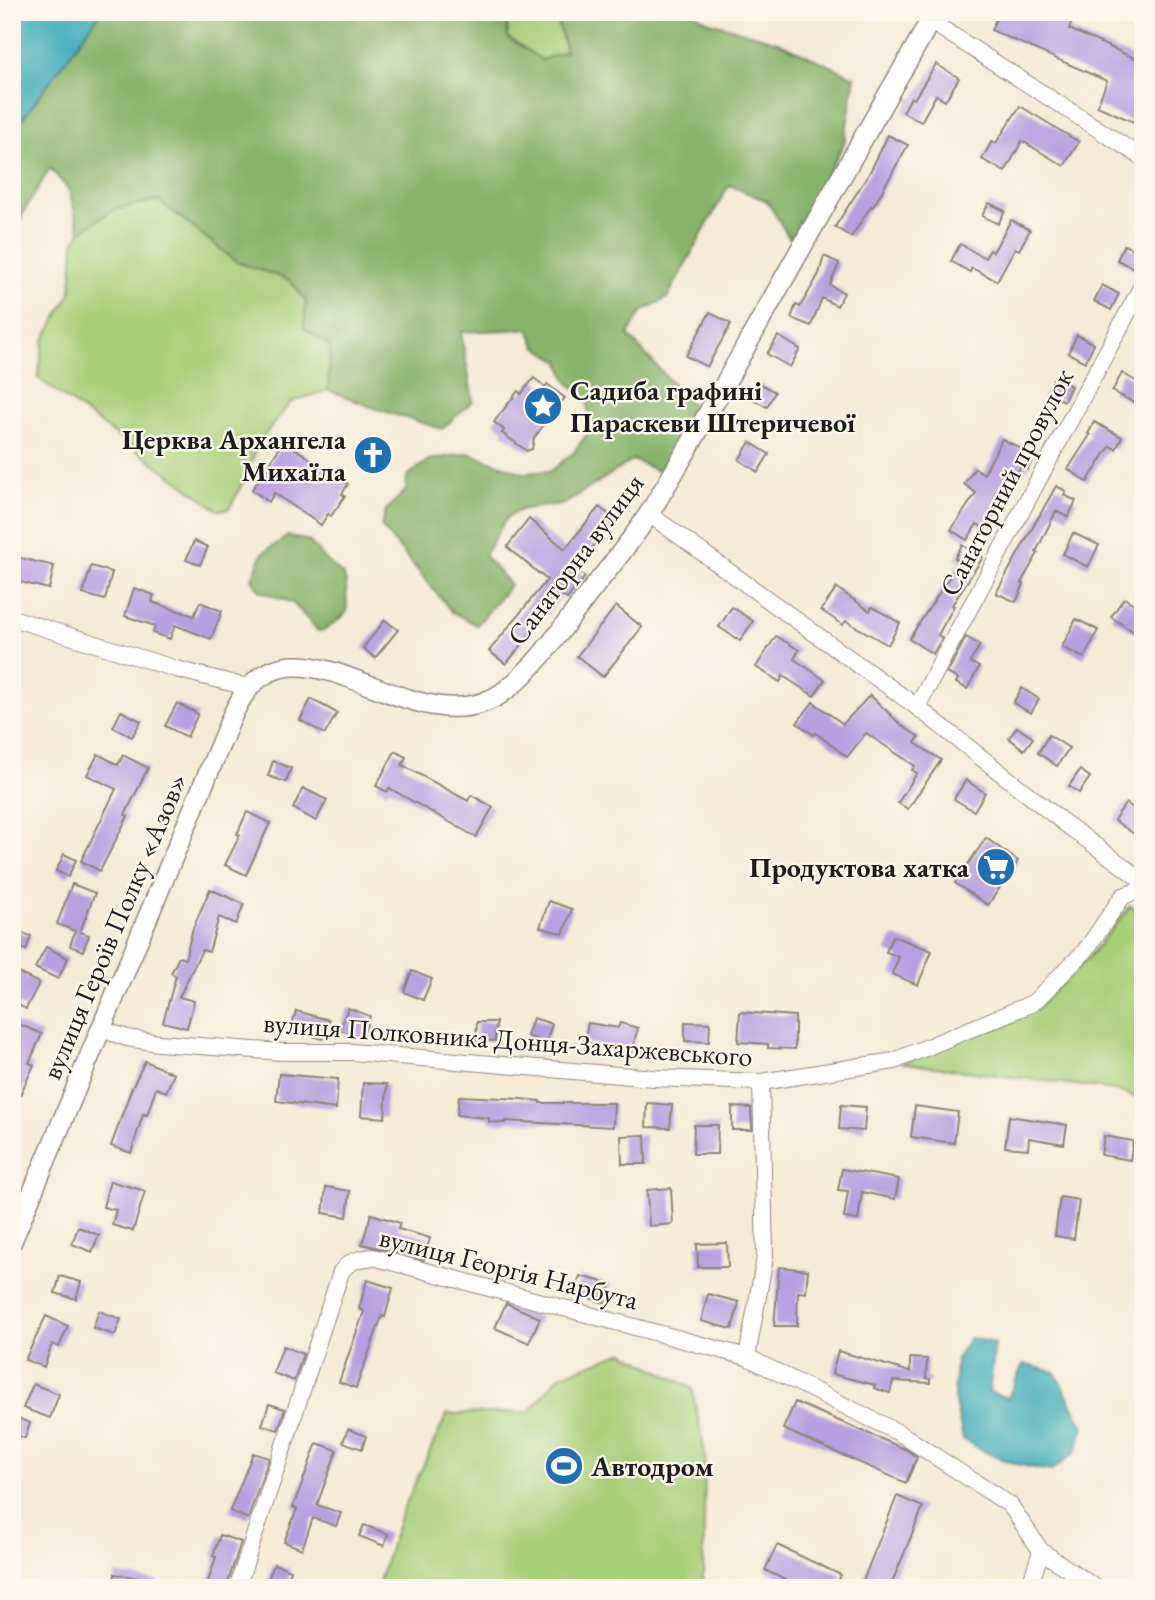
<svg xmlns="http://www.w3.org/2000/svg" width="1155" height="1600" font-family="'EB Garamond',serif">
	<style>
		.green { fill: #a8cf79; stroke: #62764a; stroke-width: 2 }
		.forest { fill: #86b269; stroke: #516742; stroke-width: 2 }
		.water { fill: #3cabb9; stroke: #2c646a; stroke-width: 2 }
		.building { fill: #b89fe1 }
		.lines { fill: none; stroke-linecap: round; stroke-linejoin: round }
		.minor-casing { stroke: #898479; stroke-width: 18 }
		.major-casing { stroke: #898479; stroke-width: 22 }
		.minor { stroke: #fff; stroke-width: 16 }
		.major { stroke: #fff; stroke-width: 19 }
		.labels { text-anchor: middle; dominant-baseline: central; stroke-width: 5; stroke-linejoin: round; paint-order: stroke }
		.poi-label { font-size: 28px; font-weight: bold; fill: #1c1c1c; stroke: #fbf7ec; text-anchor: start }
		.street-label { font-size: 28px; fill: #1c1c1c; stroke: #fbf7ec }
	</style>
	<rect width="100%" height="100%" fill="#fbf7ec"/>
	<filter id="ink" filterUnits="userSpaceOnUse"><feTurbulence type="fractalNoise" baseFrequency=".0143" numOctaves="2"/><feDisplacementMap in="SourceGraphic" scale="14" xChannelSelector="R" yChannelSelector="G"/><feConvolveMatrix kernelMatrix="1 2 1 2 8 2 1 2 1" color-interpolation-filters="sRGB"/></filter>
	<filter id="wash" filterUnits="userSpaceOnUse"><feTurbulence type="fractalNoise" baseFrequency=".00686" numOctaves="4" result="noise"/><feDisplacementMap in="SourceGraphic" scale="28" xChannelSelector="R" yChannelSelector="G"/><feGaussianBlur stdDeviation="1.57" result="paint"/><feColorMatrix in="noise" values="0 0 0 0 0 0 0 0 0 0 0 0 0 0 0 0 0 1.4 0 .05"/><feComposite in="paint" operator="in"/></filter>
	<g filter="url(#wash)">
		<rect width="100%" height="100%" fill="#f6ebd6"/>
		<g class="green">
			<path d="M506,12H555L566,51L542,60L508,37Z"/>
			<path d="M158,200L237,262L290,280L306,301L304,328L330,346L328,390L291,402L258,443L248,473L229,509L218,510L38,378L44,340L71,292L74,244L80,232L113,210Z"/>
			<path d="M1130,906L1143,916V1100L1116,1090L902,1063L1037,1008L1089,957Z"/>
			<path d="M623,1352L692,1388L705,1453L703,1588H580L579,1583L557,1588H377L401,1514L447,1414L529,1412L559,1376Z"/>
		</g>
		<g class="forest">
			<path d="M101,12H506L508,38L542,60L566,51L555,12H692L707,21L778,42L855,77L844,144L790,239L767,201L729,185L667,298L642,311L628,335L694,407L676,448L658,471L633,460L564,504L523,509L508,516L484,555L510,585L477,625L452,612L381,526L386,510L406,490L407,476L429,460L469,453L523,473L551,471L573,453L589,431L588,403L567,381L560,362L536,346L529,329L461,332L473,401L442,429L377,409L328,390L330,346L304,328L306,301L290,280L237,262L158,200L113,210L80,232L69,190L50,168L22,215L12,245V133Z"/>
			<path d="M288,536L309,541L325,559L343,575L346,582L347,611L342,617L325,630L318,631L293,603L260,591L252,579L263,553Z"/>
		</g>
		<g class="water">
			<path d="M12,12H101L12,133Z"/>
			<path d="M970,1338L995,1343L989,1392L1008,1398L1023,1364L1055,1372L1084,1427L1075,1453L1051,1471C1015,1465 994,1459 963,1439L954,1398L956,1359Z"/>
		</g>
		<g id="blocks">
			<g class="building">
				<path d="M999,12H1032L1046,18L1049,12H1076L1069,29L1143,62V126L1097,106L1107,81L991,30Z"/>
				<path d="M936,64L959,78L945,101L936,95L921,122L903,112L911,97L914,99Z"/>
				<path d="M1020,106L1079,142L1064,166L1022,141L1005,172L982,159L992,141L996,143Z"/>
				<path d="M888,135L908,145L873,207L871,206L851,237L835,227L870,172Z"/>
				<path d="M989,203L1005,211L998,224L982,216Z"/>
				<path d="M1011,220L1030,230L1019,250L1015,248L997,281L972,268L970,272L951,261L960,244L985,258L990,250L993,252Z"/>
				<path d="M1124,245L1143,254L1137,270L1117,260Z"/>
				<path d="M824,256L839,263L830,285L844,293L837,306L822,298L811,326L791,318L796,305L800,307L819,274Z"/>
				<path d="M1102,285L1119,294L1111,310L1094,301Z"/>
				<path d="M710,312L731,324L707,367L686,356Z"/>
				<path d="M1077,335L1094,344L1085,362L1068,353Z"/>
				<path d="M778,336L800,349L790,367L767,354Z"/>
				<path d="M1122,373L1143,385V391L1136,404L1112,391Z"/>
				<path d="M534,378L545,387L547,384L565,398L559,405L558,417L546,422L534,438L532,449L527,451L502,433L504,430L494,422L518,391L521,394Z"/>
				<path d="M1054,378L1071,386L1064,401L1047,393Z"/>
				<path d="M757,382L775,392L767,407L749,397Z"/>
				<path d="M1094,422L1122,437L1116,449L1110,446L1087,482L1068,469L1090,435L1088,434Z"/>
				<path d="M370,438L388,449L376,471L357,461Z"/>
				<path d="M1002,439L1034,455L1027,470L1020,467L1005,499L985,529L977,524L967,540L951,530L976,493L964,484L975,468L984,474Z"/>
				<path d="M284,441L348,484L342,494L345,496L331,516L328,514L321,525L274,493L269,502L252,490Z"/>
				<path d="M750,442L769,454L758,472L739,460Z"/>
				<path d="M1056,486L1066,491L1064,495L1076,501L1068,517L1056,511L1036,552L1038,553L1021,583L1024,584L1016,602L996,593Z"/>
				<path d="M599,507L615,519L575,569L585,577L567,599L562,595L506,664L489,651L547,580L507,547L529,519L565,549Z"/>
				<path d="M1073,533L1099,545L1088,567L1063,554Z"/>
				<path d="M194,541L208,547L200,565L186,560Z"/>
				<path d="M962,545L983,557L952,605L954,606L938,635L942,638L933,654L909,639L960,561L955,558Z"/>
				<path d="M12,556L54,566L49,589L12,580Z"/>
				<path d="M91,566L112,572L105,600L83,594Z"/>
				<path d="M134,588L154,595L152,602L194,616L200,602L222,611L211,639L175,625L170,639L153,633L155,626L125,616Z"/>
				<path d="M837,588L870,611L872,607L900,623L888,645L846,621L843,625L821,610Z"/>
				<path d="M1124,598L1143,610V638L1111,617Z"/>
				<path d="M616,606L642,627L603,677L577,656Z"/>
				<path d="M732,607L753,621L740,641L719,627Z"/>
				<path d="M1076,619L1098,630L1084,658L1062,647Z"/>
				<path d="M385,620L398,630L375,658L363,648Z"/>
				<path d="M776,636L799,650L794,659L825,680L814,696L783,676L780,682L756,667Z"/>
				<path d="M966,637L980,645L970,662L979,667L967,689L956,683L958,679L947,673Z"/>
				<path d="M1022,688L1039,699L1031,713L1013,703Z"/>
				<path d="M870,695L901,725L919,737L915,743L941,760L908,809L898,803L917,773L912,770L915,766L866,733L847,757L816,733L814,735L797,723L813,702L843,724Z"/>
				<path d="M311,699L337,713L325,734L300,720Z"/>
				<path d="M177,703L198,714L187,737L165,726Z"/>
				<path d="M121,711L141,721L132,737L113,727Z"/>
				<path d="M1017,727L1033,738L1024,750L1009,738Z"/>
				<path d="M1049,735L1069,748L1057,766L1038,753Z"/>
				<path d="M395,751L406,757L402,765L468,801L471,795L493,807L476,837L389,788L387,792L376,786Z"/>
				<path d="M98,754L118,765L123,755L148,768L125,815L128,816L100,871L81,861L116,789L87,775Z"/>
				<path d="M273,761L291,768L286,782L268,776Z"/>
				<path d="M1080,770L1090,777L1079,793L1069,786Z"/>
				<path d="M966,780L985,793L974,811L954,799Z"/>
				<path d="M303,788L327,800L316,821L293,808Z"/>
				<path d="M1126,803L1143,815V827L1137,836L1114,820Z"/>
				<path d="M247,812L270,823L246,875L225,865L240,835L237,834Z"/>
				<path d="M986,838L1018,861L988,905L955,883Z"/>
				<path d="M64,854L76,860L68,877L56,871Z"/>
				<path d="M72,884L95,893L80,932L89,935L83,951L70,946L75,931L57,924Z"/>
				<path d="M210,889L244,904L236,924L219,917L209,952L202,950L179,997L194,1001L187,1028L163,1022L176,976L171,973L179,957L185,959L193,928Z"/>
				<path d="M549,901L572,909L563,934L540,927Z"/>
				<path d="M12,929L31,936L26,950L12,944Z"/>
				<path d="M893,936L932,951L918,985L892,974L899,957L886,952Z"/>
				<path d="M46,947L68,958L58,979L35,968Z"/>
				<path d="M12,970L39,983L26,1009L12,1002Z"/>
				<path d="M412,971L432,979L423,1000L404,992Z"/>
				<path d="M348,1008L370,1016L363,1037L340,1030Z"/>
				<path d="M296,1011L329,1020L323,1039L291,1029Z"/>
				<path d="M740,1012L795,1016V1049L768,1048V1044L738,1042Z"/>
				<path d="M533,1018L552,1024L546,1043L527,1036Z"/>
				<path d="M12,1021L42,1034L29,1063L34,1065L12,1112Z"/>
				<path d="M477,1022H496L495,1041L476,1040Z"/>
				<path d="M685,1022L710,1023L709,1042L685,1041Z"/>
				<path d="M588,1023L618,1028L620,1023L638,1028L631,1053L584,1042Z"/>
				<path d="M145,1061L174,1074L166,1092L156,1088L147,1115L143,1114L131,1153L111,1146L131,1090Z"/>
				<path d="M279,1074L338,1079L336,1109L276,1101Z"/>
				<path d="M363,1083L387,1084L385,1118L361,1116Z"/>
				<path d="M459,1096L521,1099L540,1101V1103H614L613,1127L506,1121V1123L489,1122V1118L457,1115Z"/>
				<path d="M647,1103L672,1105L670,1128L646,1127Z"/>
				<path d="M841,1105L866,1107L864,1131L839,1129Z"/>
				<path d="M915,1106L958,1112L954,1143L911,1137Z"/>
				<path d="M732,1107L751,1108L752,1130H732Z"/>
				<path d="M1009,1116L1067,1125L1064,1144L1029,1138L1028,1149L1005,1147Z"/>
				<path d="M694,1125H718L717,1154H693Z"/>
				<path d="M645,1135L646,1164H622L621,1136Z"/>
				<path d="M1104,1136L1133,1141L1130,1160L1101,1155Z"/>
				<path d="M842,1169L899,1179L895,1199L862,1192L858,1220L844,1218L848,1191L838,1190Z"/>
				<path d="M110,1181L145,1191L133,1231L112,1225L116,1210L103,1207Z"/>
				<path d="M326,1187L350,1191L347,1217L323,1213Z"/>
				<path d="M671,1188L673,1224L649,1226L647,1190Z"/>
				<path d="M1060,1197L1079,1200L1074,1239L1055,1236Z"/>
				<path d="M371,1214L400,1223L398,1229L430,1238L424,1260L362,1244Z"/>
				<path d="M78,1227L99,1235L92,1252L72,1244Z"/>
				<path d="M727,1243L728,1267H698L697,1244Z"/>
				<path d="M779,1267L808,1270L806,1293L798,1292L797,1326H774Z"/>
				<path d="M60,1276L81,1282L76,1299L55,1293Z"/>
				<path d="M580,1276L611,1284L605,1303L575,1294Z"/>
				<path d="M367,1280L393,1288L385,1317L382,1316L356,1388L339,1382L364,1311L359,1309Z"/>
				<path d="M708,1294L739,1302L732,1329L701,1321Z"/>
				<path d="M506,1303L540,1318L529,1343L495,1328Z"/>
				<path d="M99,1311L121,1319L115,1335L93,1328Z"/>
				<path d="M46,1316L68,1326L59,1347L52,1344L44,1367L25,1360Z"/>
				<path d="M283,1346L303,1354L294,1381L273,1373Z"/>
				<path d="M838,1351L910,1372V1358L927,1359L926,1378L930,1379V1383L893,1381L890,1393L874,1388L875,1385L832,1374Z"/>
				<path d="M33,1384L59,1394L50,1418L23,1408Z"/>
				<path d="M795,1402L907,1450L917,1457L906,1483L783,1429Z"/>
				<path d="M269,1404L285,1409L278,1430L262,1425Z"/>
				<path d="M12,1416L30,1423L25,1438L12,1434Z"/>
				<path d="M348,1429L366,1436L362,1449L343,1442Z"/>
				<path d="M317,1443L337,1450L317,1505L341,1513L336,1526L313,1518L302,1549L284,1542L297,1509L293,1507Z"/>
				<path d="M253,1453L269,1458L248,1519L230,1511Z"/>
				<path d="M897,1496L923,1507L890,1588H860Z"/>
				<path d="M364,1525L388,1534L384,1546L359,1536Z"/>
				<path d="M220,1535L241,1542L226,1588H206L216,1557L213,1556Z"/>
				<path d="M777,1545L841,1575L835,1588H801L765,1570Z"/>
				<path d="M274,1564L291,1570L285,1588L267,1582Z"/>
				<path d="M115,1574L157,1581V1588H112Z"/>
			</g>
		</g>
	</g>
	<g filter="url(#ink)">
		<use href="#blocks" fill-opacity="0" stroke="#898479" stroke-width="2"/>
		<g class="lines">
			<g class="minor-casing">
				<g id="minor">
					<path d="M930,21L1143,158"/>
					<path d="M649,514L917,707L1063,822L1143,881"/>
					<path d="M12,618L176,669L247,687"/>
					<path d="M917,707L1143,284"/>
					<path d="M101,1029L127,1038L159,1043L282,1052H352L654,1078L761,1082L894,1061L1033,1003L1085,951L1123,896L1143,889"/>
					<path d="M747,1357L765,1257L761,1082"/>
					<path d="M237,1588L341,1272C349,1260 359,1259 373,1257L747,1357L901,1434L1010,1505L1041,1551L1096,1588"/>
					<path d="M1029,1588L1041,1551"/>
				</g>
			</g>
			<g class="major-casing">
				<path id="major" d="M12,1241L233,714C291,587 416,760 506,690C537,666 560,631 583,601C605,572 631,543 650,512C698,435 741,354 786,275C818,218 850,161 882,105C899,74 919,44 934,12"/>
			</g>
			<use href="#minor" class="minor"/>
			<use href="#major" class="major"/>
		</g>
	</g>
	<defs>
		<g id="sight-disc" transform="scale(2.0125)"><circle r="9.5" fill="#1f6fb2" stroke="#fbf7ec"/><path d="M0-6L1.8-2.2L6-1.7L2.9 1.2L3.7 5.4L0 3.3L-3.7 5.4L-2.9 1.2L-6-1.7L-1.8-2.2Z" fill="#fff"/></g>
		<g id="church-disc" transform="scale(2.0125)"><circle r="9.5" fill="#1f6fb2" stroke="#fbf7ec"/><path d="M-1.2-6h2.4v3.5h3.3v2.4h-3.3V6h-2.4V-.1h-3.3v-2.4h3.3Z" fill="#fff"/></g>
		<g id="supermarket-disc" transform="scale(2.0125)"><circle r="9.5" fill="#1f6fb2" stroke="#fbf7ec"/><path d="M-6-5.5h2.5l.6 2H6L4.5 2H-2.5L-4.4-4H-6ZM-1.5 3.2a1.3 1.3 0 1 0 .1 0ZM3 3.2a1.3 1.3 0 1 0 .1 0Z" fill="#fff"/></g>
		<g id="stadium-disc" transform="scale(2.0125)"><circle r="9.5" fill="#1f6fb2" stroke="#fbf7ec"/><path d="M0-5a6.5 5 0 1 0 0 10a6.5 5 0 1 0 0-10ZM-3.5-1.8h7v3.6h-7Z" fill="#fff"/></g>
	</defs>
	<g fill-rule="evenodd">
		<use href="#sight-disc" x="543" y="406"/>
		<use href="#church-disc" x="373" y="455"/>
		<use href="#supermarket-disc" x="996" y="867"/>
		<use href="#stadium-disc" x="564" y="1466"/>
	</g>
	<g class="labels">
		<g class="poi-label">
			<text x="570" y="390">Садиба графині<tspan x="570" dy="32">Параскеви Штеричевої</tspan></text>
			<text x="346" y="439" text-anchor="end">Церква Архангела<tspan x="346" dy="32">Михаїла</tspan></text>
			<text x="969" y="867" text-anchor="end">Продуктова хатка</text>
			<text x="591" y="1466">Автодром</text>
		</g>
		<g class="street-label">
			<text transform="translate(1006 482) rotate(-62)">Санаторний провулок</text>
			<text transform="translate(575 559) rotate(-53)">Санаторна вулиця</text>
			<text transform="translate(114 926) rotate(-67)">вулиця Героїв Полку «Азов»</text>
			<text transform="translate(508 1039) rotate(4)">вулиця Полковника Донця-Захаржевського</text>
			<text transform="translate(509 1268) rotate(14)">вулиця Георгія Нарбута</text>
		</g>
	</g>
	<rect width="1155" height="1600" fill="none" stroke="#fbf7ec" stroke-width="42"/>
</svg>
